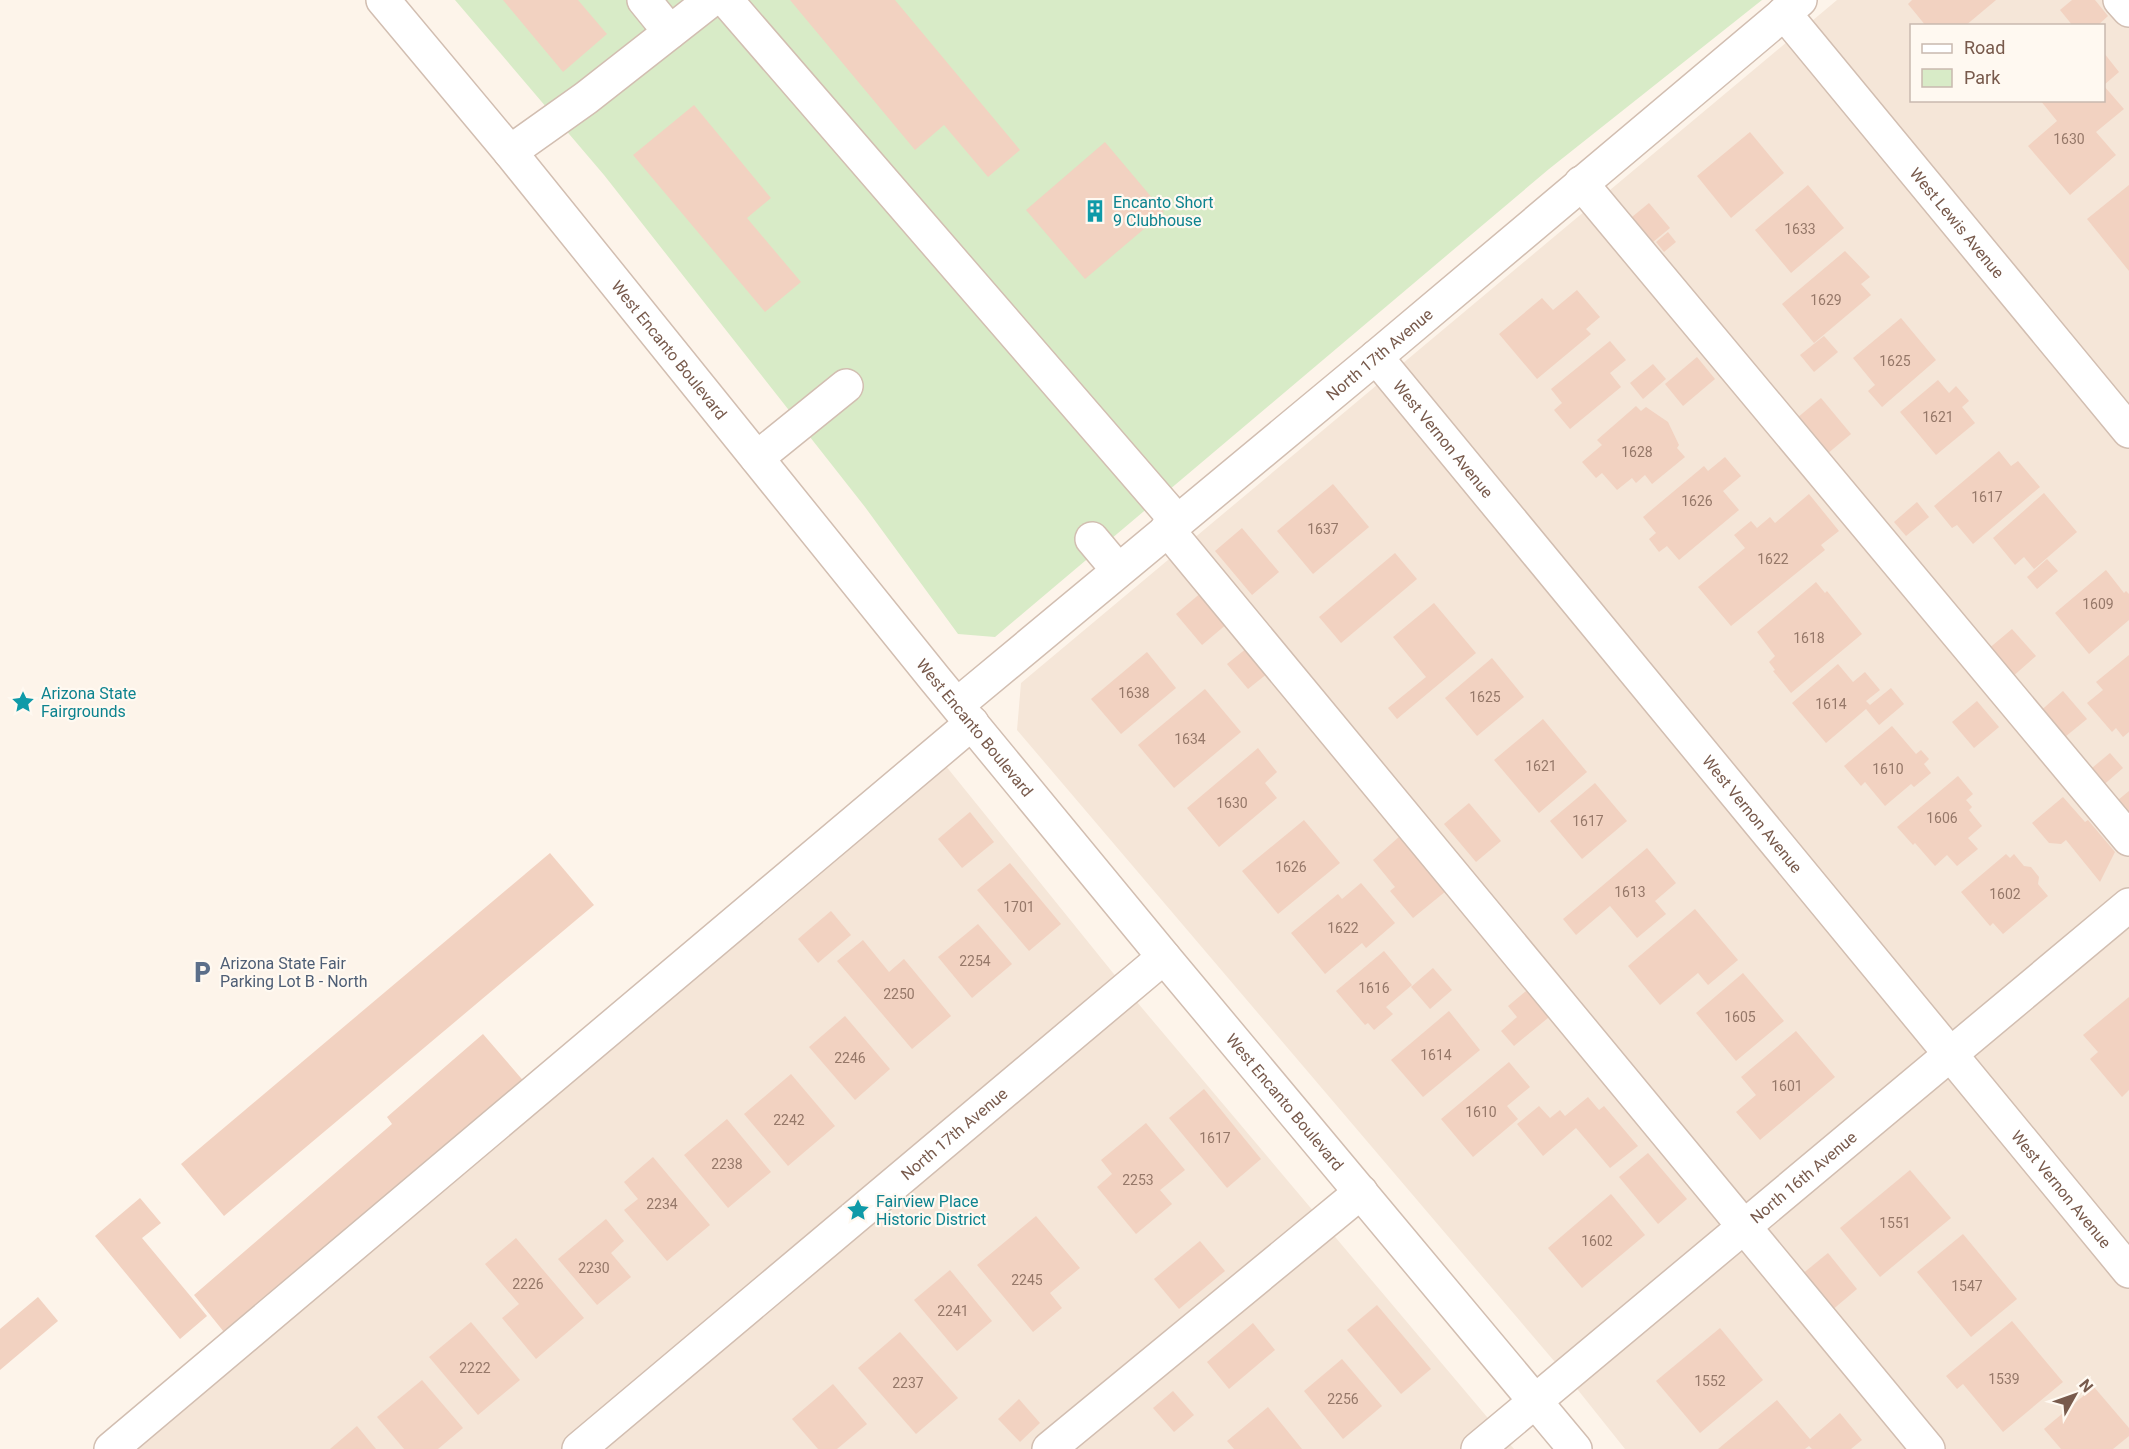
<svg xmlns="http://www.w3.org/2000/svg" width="2129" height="1449" font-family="Roboto,sans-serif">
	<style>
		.residential { fill: #f5e6d8; fill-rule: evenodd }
		.green { fill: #d8ebc7 }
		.building { fill: #f2d2c1 }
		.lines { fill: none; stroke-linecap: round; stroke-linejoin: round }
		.minor-casing { stroke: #d2beb1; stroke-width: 36 }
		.minor { stroke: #fff; stroke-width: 33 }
		.labels { text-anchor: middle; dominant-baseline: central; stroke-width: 4.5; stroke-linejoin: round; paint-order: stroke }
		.number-label { font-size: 14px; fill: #967869 }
		.culture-label { font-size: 16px; fill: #0d838f; stroke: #fff9f1; text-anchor: start }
		.street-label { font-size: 16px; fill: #785a4c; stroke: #fff9f1 }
		.service-label { font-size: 16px; fill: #4e5e75; stroke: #fff9f1; text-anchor: start }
	</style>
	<rect width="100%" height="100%" fill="#fdf4ea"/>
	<g class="residential">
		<path d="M1837,0H2129V1449H1625L1566,1375L1017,730L1021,683ZM1912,26H2104V100H1912Z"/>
		<path d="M937,755L1126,989L1514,1449H126Z"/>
	</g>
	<path class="green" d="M455,0H1762L1549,169L995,637L958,634L865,507L604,175Z"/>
	<g class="building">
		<path d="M503,0H578L607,34L563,72Z"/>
		<path d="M790,0H895L1020,150L988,177L944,125L915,150Z"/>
		<path d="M1912,0H1996L1965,26H1926L1908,4Z"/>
		<path d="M2072,0H2095L2108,16L2097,26H2073L2060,10Z"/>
		<path d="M2104,53L2119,72L2104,85Z"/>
		<path d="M2104,86L2124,109L2096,132L2116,155L2070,195L2028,146L2057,121L2040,100H2104Z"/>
		<path d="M694,105L771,198L747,218L801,282L765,312L633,155Z"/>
		<path d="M1750,132L1784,173L1731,218L1697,176Z"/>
		<path d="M1105,142L1164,212L1085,279L1026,210Z"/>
		<path d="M1808,185L1844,228L1791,273L1755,230Z"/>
		<path d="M2129,185V271L2087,219Z"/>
		<path d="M1649,203L1670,228L1653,242L1632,217Z"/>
		<path d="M1668,232L1676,242L1664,252L1656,242Z"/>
		<path d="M1845,251L1870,277L1861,284L1871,295L1814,343L1782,304Z"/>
		<path d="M1577,290L1600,317L1586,329L1591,334L1537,379L1499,334L1542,298L1553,310Z"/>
		<path d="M1901,318L1936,360L1882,407L1868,391L1875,385L1853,358Z"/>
		<path d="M1824,336L1838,352L1814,372L1800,355Z"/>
		<path d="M1610,341L1626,360L1610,373L1621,387L1570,429L1554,410L1562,403L1551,389Z"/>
		<path d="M1697,357L1715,379L1683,406L1665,384Z"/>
		<path d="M1653,364L1666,379L1643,399L1630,383Z"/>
		<path d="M1938,380L1949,393L1956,386L1969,401L1962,407L1975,423L1936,455L1900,412Z"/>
		<path d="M1821,398L1851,434L1821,459L1791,423Z"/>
		<path d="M1636,406L1641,411L1646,407L1668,422L1679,445L1677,448L1685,457L1652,484L1645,475L1636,483L1632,478L1617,490L1602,473L1596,478L1582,462L1602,445L1597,440Z"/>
		<path d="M1999,451L2011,466L2018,461L2040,487L1973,544L1957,525L1952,528L1934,506Z"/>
		<path d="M1725,457L1741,476L1723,491L1739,510L1679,560L1667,546L1659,552L1649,539L1656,533L1643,517L1704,466L1708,471Z"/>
		<path d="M1333,484L1369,527L1313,574L1277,531Z"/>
		<path d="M2044,493L2077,532L2034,569L2024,557L2015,565L1993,538Z"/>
		<path d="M1809,494L1839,531L1821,545L1825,550L1731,626L1698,587L1745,548L1734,535L1751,521L1757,528L1770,517L1775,523Z"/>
		<path d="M1917,502L1929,517L1906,536L1894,522Z"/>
		<path d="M1242,528L1279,572L1252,595L1215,551Z"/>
		<path d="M1395,553L1417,579L1341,643L1319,617Z"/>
		<path d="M2047,559L2058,571L2037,589L2027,577Z"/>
		<path d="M2106,570L2124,593L2126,591L2129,594V620L2089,654L2055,613Z"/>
		<path d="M1816,582L1825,593L1827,591L1862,634L1791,693L1773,671L1775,670L1769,662L1775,656L1757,632Z"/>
		<path d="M1202,592L1228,623L1202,645L1176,614Z"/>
		<path d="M1434,603L1476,653L1397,719L1388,708L1426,677L1393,637Z"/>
		<path d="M2012,629L2036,656L2011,678L1987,650Z"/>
		<path d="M1247,648L1268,673L1248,689L1227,664Z"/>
		<path d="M1147,652L1176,688L1121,734L1091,699Z"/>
		<path d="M2129,655V732L2123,737L2116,728L2112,732L2087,703L2103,690L2096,682Z"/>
		<path d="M1492,658L1524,697L1477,736L1445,698Z"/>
		<path d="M1838,664L1853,682L1865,672L1880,690L1866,701L1870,705L1891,688L1904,704L1879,725L1866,709L1826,743L1792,703Z"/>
		<path d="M1205,689L1241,732L1174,788L1138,745Z"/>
		<path d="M2063,691L2087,719L2060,741L2037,714Z"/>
		<path d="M1977,701L1999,727L1974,748L1952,722Z"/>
		<path d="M1543,719L1587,772L1539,813L1494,760Z"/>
		<path d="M1892,726L1916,754L1921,750L1929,759L1924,764L1931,773L1914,787L1911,784L1885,806L1865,782L1861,786L1844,766Z"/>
		<path d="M1258,748L1277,772L1265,783L1277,798L1219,847L1187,808Z"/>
		<path d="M2110,753L2123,768L2100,788L2086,773Z"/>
		<path d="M1958,776L1973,794L1966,800L1972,807L1969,810L1982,826L1968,838L1978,849L1957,866L1947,855L1935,866L1915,843L1913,845L1897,827Z"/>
		<path d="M1595,783L1627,821L1582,859L1550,821Z"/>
		<path d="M2129,791V813L2118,800Z"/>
		<path d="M2063,797L2085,822L2088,820L2115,852L2100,882L2066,840L2061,844L2049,843L2032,823Z"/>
		<path d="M1469,803L1501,841L1476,862L1444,824Z"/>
		<path d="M970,812L994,842L962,868L938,839Z"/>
		<path d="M1304,820L1340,863L1278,914L1242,871Z"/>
		<path d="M1400,836L1446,891L1413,918L1390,891L1395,887L1373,860Z"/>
		<path d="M1647,848L1676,883L1655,901L1666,914L1637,938L1610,906L1576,935L1563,919Z"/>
		<path d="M550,853L594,905L224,1216L181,1164Z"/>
		<path d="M2006,854L2010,858L2014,854L2024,866L2031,867L2039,877L2038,884L2048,896L2003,934L1993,923L1990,926L1961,892Z"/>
		<path d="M1010,863L1061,924L1029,951L977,890Z"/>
		<path d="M1361,883L1395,923L1366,948L1362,943L1325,974L1291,933L1338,894L1342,899Z"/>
		<path d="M1695,909L1738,960L1708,985L1698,973L1660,1005L1628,966Z"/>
		<path d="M831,911L851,935L818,963L798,939Z"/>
		<path d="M978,924L1012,964L972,998L938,957Z"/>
		<path d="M863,940L889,972L904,959L951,1016L912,1049L837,961Z"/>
		<path d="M1384,951L1412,985L1386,1007L1393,1014L1374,1030L1368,1023L1365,1025L1336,991Z"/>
		<path d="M1433,968L1452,990L1430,1009L1411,987Z"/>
		<path d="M1743,973L1784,1021L1736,1061L1696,1013Z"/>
		<path d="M1532,986L1554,1013L1514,1046L1501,1031L1517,1017L1508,1006Z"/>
		<path d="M2129,997V1090L2122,1097L2090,1059L2098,1052L2083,1035Z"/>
		<path d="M1449,1011L1480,1050L1423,1097L1391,1060Z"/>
		<path d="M845,1016L890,1069L855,1100L809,1047Z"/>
		<path d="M1796,1031L1835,1077L1760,1140L1736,1112L1756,1095L1741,1077Z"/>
		<path d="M483,1034L527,1085L228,1337L194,1295L392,1124L387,1117Z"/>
		<path d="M1509,1062L1530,1087L1507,1106L1518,1119L1473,1157L1441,1119Z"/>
		<path d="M791,1074L835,1126L788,1166L744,1114Z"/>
		<path d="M1204,1089L1261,1159L1227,1188L1169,1118Z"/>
		<path d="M1588,1097L1599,1110L1604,1106L1638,1146L1610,1168L1576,1128L1543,1156L1517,1124L1539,1106L1550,1118L1560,1110L1565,1116Z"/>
		<path d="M727,1119L771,1172L728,1208L684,1155Z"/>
		<path d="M1146,1123L1185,1170L1160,1190L1172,1204L1136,1234L1097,1187L1112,1174L1101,1160Z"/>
		<path d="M1648,1153L1687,1199L1658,1224L1619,1177Z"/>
		<path d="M653,1157L710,1225L667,1261L624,1210L638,1199L624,1182Z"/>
		<path d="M1910,1170L1951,1218L1880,1277L1840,1228Z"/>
		<path d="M1611,1194L1645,1235L1582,1288L1548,1248Z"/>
		<path d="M140,1198L161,1223L142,1238L207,1316L180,1339L95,1236Z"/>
		<path d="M1036,1216L1080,1268L1050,1293L1062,1308L1033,1332L977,1265Z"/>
		<path d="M606,1219L624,1241L611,1253L631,1277L597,1305L558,1259Z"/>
		<path d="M1963,1234L2017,1299L1971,1337L1917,1272Z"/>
		<path d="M516,1238L584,1318L536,1359L502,1318L519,1304L485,1264Z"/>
		<path d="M1200,1241L1225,1271L1179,1309L1154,1279Z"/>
		<path d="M1828,1253L1857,1289L1831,1311L1801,1275Z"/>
		<path d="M950,1270L992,1321L957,1351L914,1300Z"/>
		<path d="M38,1297L58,1321L0,1370V1329Z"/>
		<path d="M1377,1305L1431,1369L1401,1394L1347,1330Z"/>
		<path d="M2012,1321L2063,1382L2003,1432L1963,1384L1957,1389L1946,1376Z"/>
		<path d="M471,1322L520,1380L478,1415L429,1357Z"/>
		<path d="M1253,1323L1275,1350L1229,1389L1207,1362Z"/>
		<path d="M1720,1328L1763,1380L1700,1433L1656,1381Z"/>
		<path d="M900,1332L958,1398L916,1434L858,1368Z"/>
		<path d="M1342,1359L1382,1406L1343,1439L1304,1391Z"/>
		<path d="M422,1380L463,1428L438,1449H404L377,1417Z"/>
		<path d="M833,1384L867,1424L837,1449H818L792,1419Z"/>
		<path d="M2094,1387L2129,1428V1436L2113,1449H2061L2044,1429Z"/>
		<path d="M1173,1391L1194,1415L1174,1432L1153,1408Z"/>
		<path d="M1019,1399L1040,1423L1020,1442L998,1419Z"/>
		<path d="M1777,1400L1810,1439L1840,1413L1862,1440L1851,1449H1812L1809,1446L1805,1449H1718Z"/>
		<path d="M1268,1407L1302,1449H1234L1227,1441Z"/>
		<path d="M357,1426L376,1449H330Z"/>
	</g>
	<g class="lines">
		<g class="minor-casing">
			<g id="minor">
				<path id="s1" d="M383,0L510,152L935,679L1164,957L1575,1449"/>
				<path d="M644,0L670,32"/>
				<path d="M726,0L1177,521"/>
				<path d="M2120,0L2129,10"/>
				<path id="s2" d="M1784,13L2129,431"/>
				<path d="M510,152L586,98L711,0"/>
				<path d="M1581,183L2129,839"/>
				<path id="s3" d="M1376,357L2129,1271"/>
				<path d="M757,458L846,386"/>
				<path d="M1167,529L1928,1449"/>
				<path d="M1092,539L1118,570"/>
				<path id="s4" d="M957,705L1376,357L1800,0"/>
				<path d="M111,1449L972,723"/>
				<path id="s5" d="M579,1449L1164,957"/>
				<path d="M1049,1449L1361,1192"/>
				<path id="s6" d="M1478,1449L2129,905"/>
			</g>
		</g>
		<use href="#minor" class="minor"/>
	</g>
	<defs>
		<g id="building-bare" transform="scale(1.8)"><path d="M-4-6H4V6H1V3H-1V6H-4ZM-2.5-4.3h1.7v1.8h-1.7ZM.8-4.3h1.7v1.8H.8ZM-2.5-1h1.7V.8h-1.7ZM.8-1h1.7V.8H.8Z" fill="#0f9aa8" stroke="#fff9f1" stroke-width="2.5" paint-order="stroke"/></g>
		<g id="sight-bare" transform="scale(1.8)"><path d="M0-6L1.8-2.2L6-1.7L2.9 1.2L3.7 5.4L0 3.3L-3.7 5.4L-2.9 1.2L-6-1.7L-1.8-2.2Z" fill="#0f9aa8" stroke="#fff9f1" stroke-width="2.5" paint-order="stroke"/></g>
		<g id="parking-bare" transform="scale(1.8)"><path d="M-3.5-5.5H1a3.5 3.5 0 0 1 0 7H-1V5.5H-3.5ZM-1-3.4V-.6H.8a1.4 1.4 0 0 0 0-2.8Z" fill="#5c6f8a" stroke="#fff9f1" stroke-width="2.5" paint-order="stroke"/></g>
	</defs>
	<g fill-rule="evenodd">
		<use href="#building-bare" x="1095" y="211"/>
		<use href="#sight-bare" x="23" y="702"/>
		<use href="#parking-bare" x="202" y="972"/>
		<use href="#sight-bare" x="858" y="1210"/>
	</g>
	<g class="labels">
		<g class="number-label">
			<text x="2069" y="139">1630</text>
			<text x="1800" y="229">1633</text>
			<text x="1826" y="300">1629</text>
			<text x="1895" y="361">1625</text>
			<text x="1938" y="417">1621</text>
			<text x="1637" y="452">1628</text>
			<text x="1987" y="497">1617</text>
			<text x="1697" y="501">1626</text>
			<text x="1323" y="529">1637</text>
			<text x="1773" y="559">1622</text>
			<text x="2098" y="604">1609</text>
			<text x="1809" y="638">1618</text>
			<text x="1134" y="693">1638</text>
			<text x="1485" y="697">1625</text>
			<text x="1831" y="704">1614</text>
			<text x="1190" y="739">1634</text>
			<text x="1541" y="766">1621</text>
			<text x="1888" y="769">1610</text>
			<text x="1232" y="803">1630</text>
			<text x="1942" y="818">1606</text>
			<text x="1588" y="821">1617</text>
			<text x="1291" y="867">1626</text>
			<text x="1630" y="892">1613</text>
			<text x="2005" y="894">1602</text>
			<text x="1019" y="907">1701</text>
			<text x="1343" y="928">1622</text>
			<text x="975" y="961">2254</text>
			<text x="1374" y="988">1616</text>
			<text x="899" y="994">2250</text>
			<text x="1740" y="1017">1605</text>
			<text x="1436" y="1055">1614</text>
			<text x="850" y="1058">2246</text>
			<text x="1787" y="1086">1601</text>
			<text x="1481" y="1112">1610</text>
			<text x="789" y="1120">2242</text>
			<text x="1215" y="1138">1617</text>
			<text x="727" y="1164">2238</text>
			<text x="1138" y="1180">2253</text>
			<text x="662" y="1204">2234</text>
			<text x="1895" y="1223">1551</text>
			<text x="1597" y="1241">1602</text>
			<text x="594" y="1268">2230</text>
			<text x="1027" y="1280">2245</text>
			<text x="528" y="1284">2226</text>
			<text x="1967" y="1286">1547</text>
			<text x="953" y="1311">2241</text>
			<text x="475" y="1368">2222</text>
			<text x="2004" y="1379">1539</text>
			<text x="1710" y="1381">1552</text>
			<text x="908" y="1383">2237</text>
			<text x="1343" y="1399">2256</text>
		</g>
		<g class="culture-label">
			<text x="1113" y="202">Encanto Short<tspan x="1113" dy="18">9 Clubhouse</tspan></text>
			<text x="41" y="693">Arizona State<tspan x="41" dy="18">Fairgrounds</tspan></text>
			<text x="876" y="1201">Fairview Place<tspan x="876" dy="18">Historic District</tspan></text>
		</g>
		<g class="street-label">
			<text stroke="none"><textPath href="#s2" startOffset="272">West Lewis Avenue</textPath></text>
			<text stroke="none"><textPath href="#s1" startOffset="452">West Encanto Boulevard</textPath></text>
			<text stroke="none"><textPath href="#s4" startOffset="549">North 17th Avenue</textPath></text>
			<text stroke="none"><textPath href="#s3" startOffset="106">West Vernon Avenue</textPath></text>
			<text stroke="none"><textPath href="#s1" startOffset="938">West Encanto Boulevard</textPath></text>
			<text stroke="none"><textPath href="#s3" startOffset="592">West Vernon Avenue</textPath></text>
			<text stroke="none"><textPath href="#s1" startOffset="1424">West Encanto Boulevard</textPath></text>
			<text stroke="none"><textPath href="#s5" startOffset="490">North 17th Avenue</textPath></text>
			<text stroke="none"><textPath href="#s6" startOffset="424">North 16th Avenue</textPath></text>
			<text stroke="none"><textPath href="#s3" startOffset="1078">West Vernon Avenue</textPath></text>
		</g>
		<g class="service-label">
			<text x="220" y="963">Arizona State Fair<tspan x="220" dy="18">Parking Lot B - North</tspan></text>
		</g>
	</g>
	<rect x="1910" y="24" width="195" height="78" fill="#fff9f1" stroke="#c9b9af" stroke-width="1.5"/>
	<rect x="1922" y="44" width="30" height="9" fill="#ffffff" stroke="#c9b9af" stroke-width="1.5"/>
	<text x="1964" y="54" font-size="18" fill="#785a4c">Road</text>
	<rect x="1922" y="69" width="30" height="18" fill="#d8ebc7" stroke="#c9b9af" stroke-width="1.5"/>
	<text x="1964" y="84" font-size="18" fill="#785a4c">Park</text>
	<g transform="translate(2075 1395) rotate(50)" stroke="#fff9f1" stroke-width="4.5" paint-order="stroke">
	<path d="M0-4.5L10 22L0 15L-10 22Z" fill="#785a4c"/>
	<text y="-9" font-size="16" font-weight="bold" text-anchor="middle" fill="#785a4c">N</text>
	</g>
</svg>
